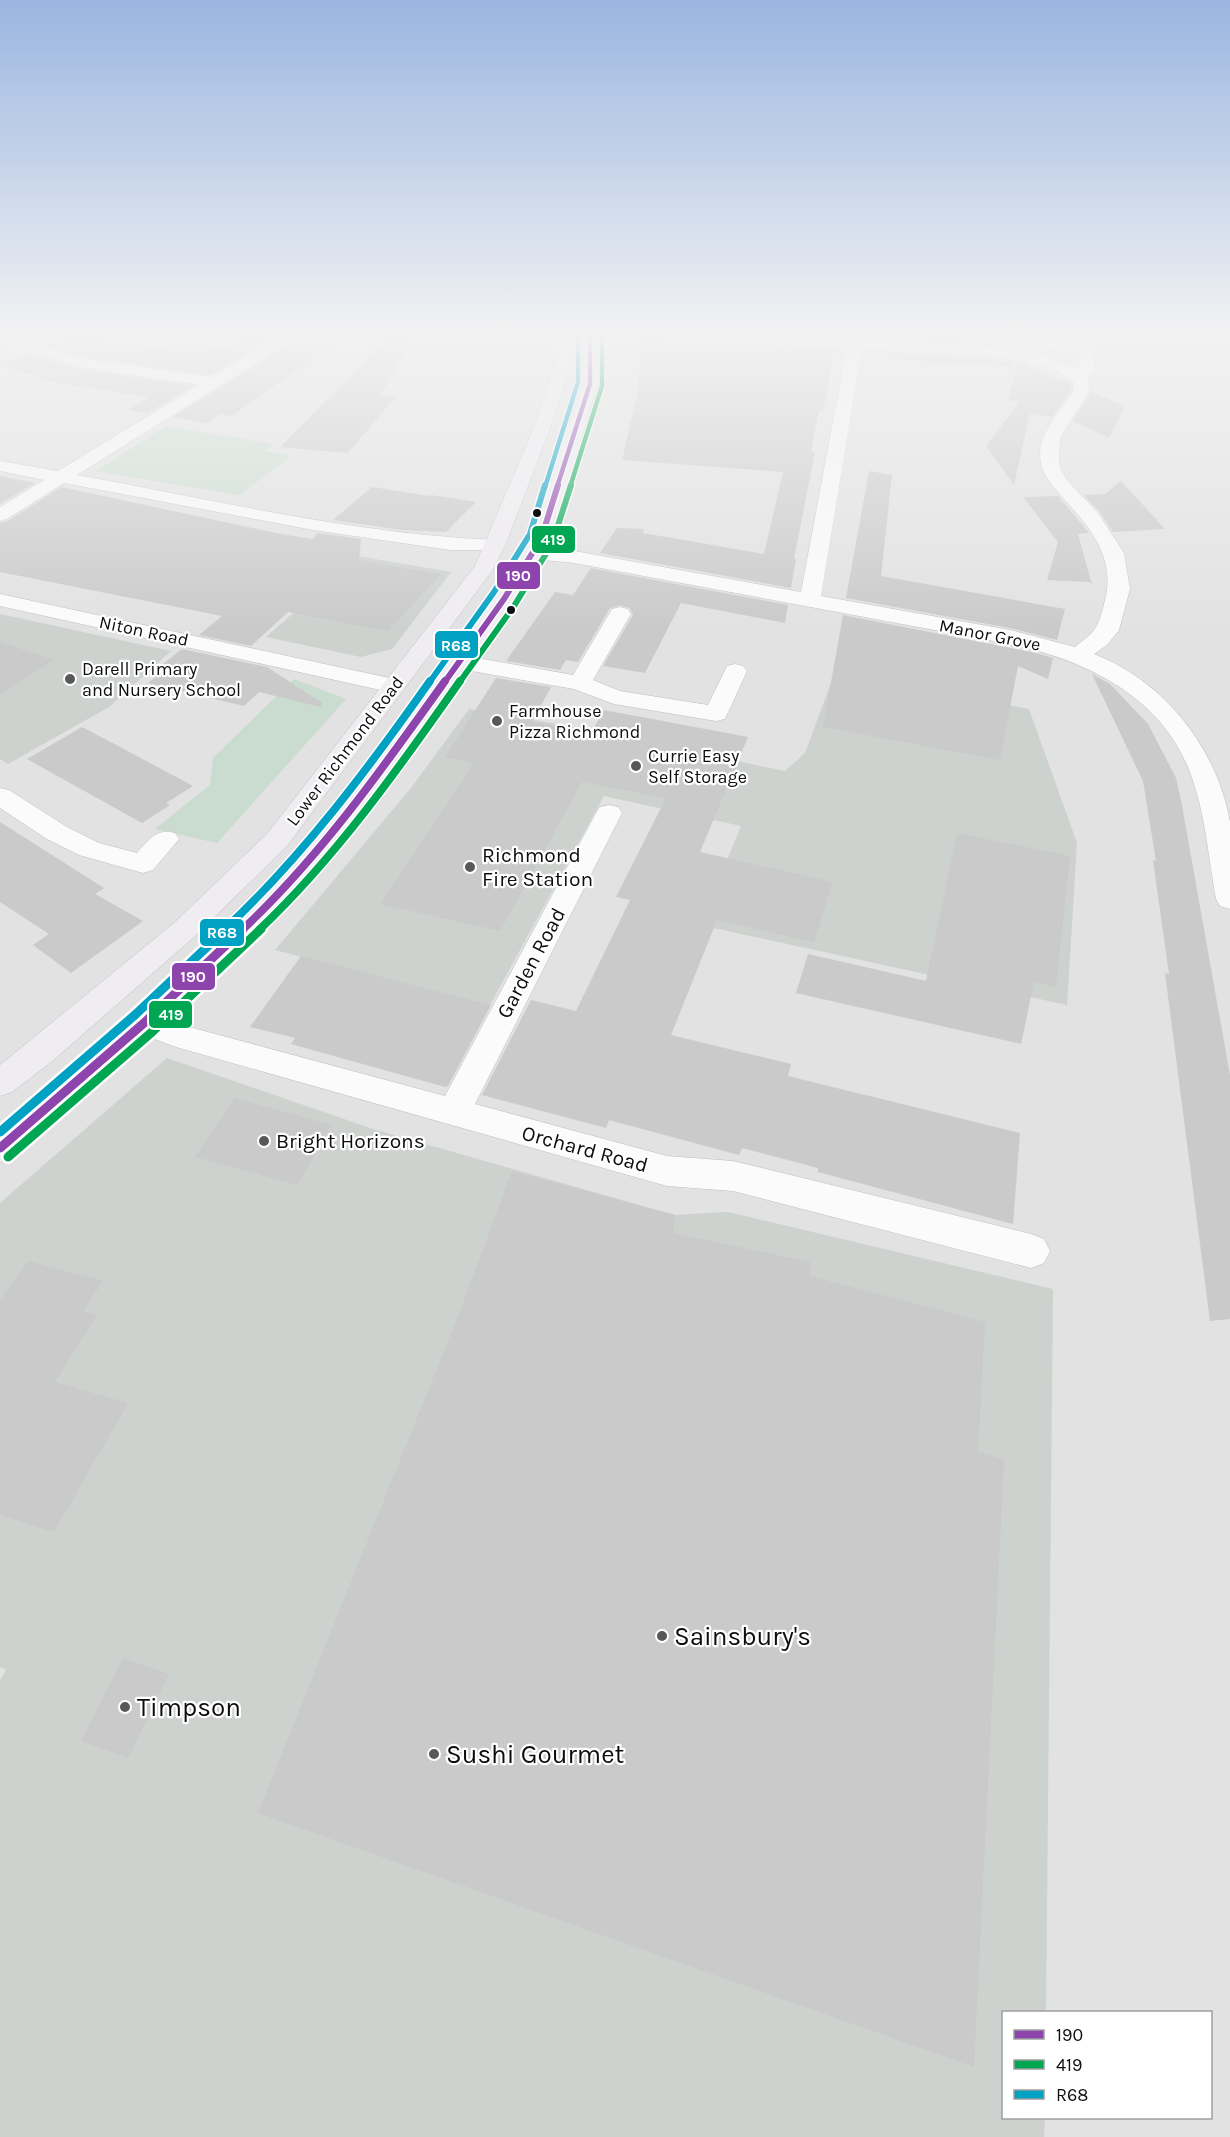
<svg xmlns="http://www.w3.org/2000/svg" width="1230" height="2137" font-family="Karla,sans-serif">
	<style>
		.built { fill: #cdd2cf }
		.green { fill: #c9dccf }
		.building { fill: #c9cac9 }
		.lines { fill: none; stroke-linecap: round; stroke-linejoin: round }
		.minor-casing { stroke: #bebfbe; stroke-width: 1 }
		.trunk-casing { stroke: #bfc0bf; stroke-width: 1 }
		.minor { fill: #fafbfa; fill-rule: evenodd }
		.trunk { fill: #f0edf2; fill-rule: evenodd }
		.bus-1-far3-casing { stroke: #fff; stroke-width: 7 }
		.bus-1-far2-casing { stroke: #fff; stroke-width: 9 }
		.bus-1-far1-casing { stroke: #fff; stroke-width: 11 }
		.bus-1-casing { stroke: #fff; stroke-width: 14 }
		.bus-2-far3-casing { stroke: #fff; stroke-width: 7 }
		.bus-2-far2-casing { stroke: #fff; stroke-width: 9 }
		.bus-2-far1-casing { stroke: #fff; stroke-width: 11 }
		.bus-2-casing { stroke: #fff; stroke-width: 14 }
		.bus-3-far3-casing { stroke: #fff; stroke-width: 7 }
		.bus-3-far2-casing { stroke: #fff; stroke-width: 9 }
		.bus-3-far1-casing { stroke: #fff; stroke-width: 11 }
		.bus-3-casing { stroke: #fff; stroke-width: 14 }
		.bus-1-far3 { stroke: #8e44ad; stroke-width: 4.5 }
		.bus-1-far2 { stroke: #8e44ad; stroke-width: 6 }
		.bus-1-far1 { stroke: #8e44ad; stroke-width: 8 }
		.bus-1 { stroke: #8e44ad; stroke-width: 9 }
		.bus-2-far3 { stroke: #00a651; stroke-width: 4.5 }
		.bus-2-far2 { stroke: #00a651; stroke-width: 6 }
		.bus-2-far1 { stroke: #00a651; stroke-width: 8 }
		.bus-2 { stroke: #00a651; stroke-width: 9 }
		.bus-3-far3 { stroke: #01a1c4; stroke-width: 4.5 }
		.bus-3-far2 { stroke: #01a1c4; stroke-width: 6 }
		.bus-3-far1 { stroke: #01a1c4; stroke-width: 8 }
		.bus-3 { stroke: #01a1c4; stroke-width: 9 }
		.bus-dot { fill: #0c0d0c; stroke: #fff; stroke-width: 2 }
		.poi-dot { fill: #575857; stroke: #fff; stroke-width: 2 }
		.labels { text-anchor: middle; dominant-baseline: central; stroke-width: 4.5; stroke-linejoin: round; paint-order: stroke }
		.far-street-label { font-size: 18px; fill: #0c0d0c; stroke: #fff }
		.far-poi-label { font-size: 18px; fill: #0c0d0c; stroke: #fff; text-anchor: start }
		.poi-label { font-size: 21px; fill: #0c0d0c; stroke: #fff; text-anchor: start }
		.street-label { font-size: 21px; fill: #0c0d0c; stroke: #fff }
		.near-poi-label { font-size: 26px; fill: #0c0d0c; stroke: #fff; text-anchor: start }
		.line-badge { stroke: #fff; stroke-width: 2 }
		.badge-label { font-size: 16px; text-anchor: middle; font-weight: bold; fill: #fff }
	</style>
	<rect width="100%" height="100%" fill="#e1e2e1"/>
	<g class="built">
		<path d="M358,556L451,572L392,649L361,657L266,637Z"/>
		<path d="M0,614L171,651L109,707L8,764L0,759Z"/>
		<path d="M835,672L1029,709L1077,843L1067,1005L700,925L741,826L604,796L490,1005L275,950L411,788L469,709L557,724L785,771L805,753Z"/>
		<path d="M167,1058L373,1129L674,1215L728,1212L1053,1289L1046,2012H1004V2118H1045L1044,2137H0V1680L6,1670L0,1667V1203Z"/>
	</g>
	<g class="green">
		<path d="M166,426L274,444L264,451L291,456L239,495L96,471Z"/>
		<path d="M294,679L346,699L217,843L155,829L210,785L213,758Z"/>
	</g>
	<g class="building">
		<path d="M231,331H280L211,375L87,357L48,346L75,336L191,353L238,346Z"/>
		<path d="M396,331H416L381,395L396,396L348,453L280,447Z"/>
		<path d="M894,331H940L971,344L892,339Z"/>
		<path d="M641,338L835,349L823,412L819,411L811,451L815,452L794,559H796L791,588L600,553L617,528L644,529L643,533L764,554L783,472L622,460L638,392Z"/>
		<path d="M294,342L330,346L232,416L220,414L208,423L173,417Z"/>
		<path d="M890,352L974,357L1014,362L1013,367L889,360Z"/>
		<path d="M26,354L86,370L193,386L148,413L128,410L149,397L54,382L0,365Z"/>
		<path d="M1018,363L1072,384L1071,390L1052,417L1030,413L1014,485L986,446L1019,402L1008,400Z"/>
		<path d="M1091,392L1125,406L1109,438L1073,421Z"/>
		<path d="M869,471L892,475L881,576L1065,609L1057,640L1010,628L846,598Z"/>
		<path d="M0,476L35,483L0,504Z"/>
		<path d="M1121,481L1144,506L1165,529L1113,532L1100,512L1084,495L1105,494Z"/>
		<path d="M61,487L276,533L312,539L318,533L361,539L359,560L441,574L388,631L288,612L251,646L199,635L222,616L0,572V523L8,521Z"/>
		<path d="M372,487L429,496L431,495L476,502L446,532L402,530L333,520Z"/>
		<path d="M1058,496L1089,533L1078,534L1092,585L1090,582L1047,580L1058,542L1023,497Z"/>
		<path d="M591,568L788,605L785,623L681,603L645,673L603,666L633,615L630,608L619,605L610,608L578,662L566,660L560,670L506,661L555,592L573,595Z"/>
		<path d="M843,615L1036,653L1053,658L1048,679L1018,666L1000,760L823,727Z"/>
		<path d="M0,642L54,660L0,694Z"/>
		<path d="M182,649L267,667L322,703L321,707L259,692L244,706L148,683L164,670L158,668Z"/>
		<path d="M1092,674L1110,684L1148,724L1176,778L1181,800L1230,1075V1319L1210,1321L1165,973L1169,974L1153,860L1156,861L1143,781Z"/>
		<path d="M496,678L551,687L532,722L591,733L604,710L748,737L700,852L833,882L814,942L717,920L671,1035L791,1064L788,1076L1020,1133L1013,1224L818,1172V1168L742,1148L739,1155L609,1120L606,1128L482,1095L531,1000L576,1011L630,900L616,897L666,798L582,782L500,931L380,904L474,763L445,757Z"/>
		<path d="M82,727L122,748L193,786L166,803L170,805L142,823L27,759Z"/>
		<path d="M0,822L104,888L95,894L143,921L71,973L33,945L49,934L0,902Z"/>
		<path d="M957,833L1070,856L1056,987L1034,982L1021,1044L796,993L808,954L926,981Z"/>
		<path d="M301,956L491,1005L448,1086L445,1087L291,1044L295,1038L250,1027Z"/>
		<path d="M235,1098L332,1125L297,1185L195,1157Z"/>
		<path d="M512,1171L675,1215L673,1233L810,1262V1276L985,1322L978,1452L1004,1459L974,2067L258,1813L458,1316Z"/>
		<path d="M28,1261L103,1281L83,1311L97,1315L55,1382L128,1403L54,1532L0,1515V1300Z"/>
		<path d="M123,1658L169,1674L128,1758L81,1741Z"/>
	</g>
	<g class="lines">
		<g class="minor-casing">
			<g id="minor">
				<path d="M285,331L363,340L370,344L363,348L293,340L77,475C215,500 355,534 495,540L502,542L505,546L502,550H450L313,530L64,483L7,519L0,521V507L44,480L0,471V461L58,471L199,385L86,368L0,344V335L87,359L211,377Z"/>
				<path d="M619,331H740L848,338L850,331H864L863,339L1018,349L1055,338L1059,331H1073L1072,337C1094,347 1096,348 1095,372L1086,377L1090,382L1089,391L1060,438L1059,464L1066,479L1098,513L1124,553L1130,589L1119,630L1107,645L1094,654C1164,681 1217,748 1230,822C1230,849 1230,881 1230,909L1220,906L1216,899C1208,855 1205,807 1187,765C1156,693 1081,659 1010,644L574,563L524,558L521,554L524,550L531,548L574,551L801,592L847,347L626,335ZM1064,345L1080,353L1079,369L1035,354ZM862,348C906,351 1047,351 1074,383L1073,391C1059,412 1035,437 1041,464C1044,478 1055,489 1064,499C1092,529 1117,560 1104,604C1098,628 1095,632 1075,647L1010,630L821,596Z"/>
				<path d="M0,594L394,679L402,681L406,686L402,691L394,693L0,606Z"/>
				<path d="M620,607L628,609L631,614L593,680L620,691L708,705L727,666L735,664L743,666L747,671L725,719L716,721L614,704L574,689L460,669L452,667L449,662L452,657L460,655L573,675L612,609Z"/>
				<path d="M0,788L9,790L67,827L99,843L137,853C149,840 156,828 175,833L179,839L153,870L143,873L79,855L47,839L0,808Z"/>
				<path d="M609,805L618,807L622,813L475,1104L667,1156L733,1161L1031,1234L1044,1239L1050,1251L1044,1263L1031,1268L733,1191L667,1186L176,1047L133,1031L128,1023L133,1015L144,1011L182,1025L445,1096L596,813L600,807Z"/>
			</g>
		</g>
		<g class="trunk-casing">
			<g id="trunk">
				<path d="M557,331H571L570,366L552,423L505,546L492,571L287,846L194,937L50,1063L12,1092L0,1096V1065L174,923L267,834L475,566L536,423L554,366Z"/>
				<path d="M583,331H597L598,384L551,539L515,599L394,771L310,877L269,921L155,1031L12,1158L0,1162V1127L133,1015L249,907L290,863L376,761L494,597L531,539L582,384Z"/>
			</g>
		</g>
		<use href="#minor" class="minor"/>
		<use href="#trunk" class="trunk"/>
		<g class="bus-1-far3-casing">
			<path id="bus-1-far3" d="M557,487L590,384V331"/>
		</g>
		<g class="bus-1-far2-casing">
			<path id="bus-1-far2" d="M444,683L504,599L541,539L558,485"/>
		</g>
		<g class="bus-1-far1-casing">
			<path id="bus-1-far1" d="M242,930C320,857 383,768 445,681"/>
		</g>
		<g class="bus-1-casing">
			<path id="bus-1" d="M0,1148L144,1023L243,929"/>
		</g>
		<g class="bus-2-far3-casing">
			<path id="bus-2-far3" d="M570,487L602,386V331"/>
		</g>
		<g class="bus-2-far2-casing">
			<path id="bus-2-far2" d="M459,683L514,606L552,544L571,485"/>
		</g>
		<g class="bus-2-far1-casing">
			<path id="bus-2-far1" d="M259,930C336,857 399,768 460,681"/>
		</g>
		<g class="bus-2-casing">
			<path id="bus-2" d="M8,1157L152,1032L261,929"/>
		</g>
		<g class="bus-3-far3-casing">
			<path id="bus-3-far3" d="M545,487L578,382V331"/>
		</g>
		<g class="bus-3-far2-casing">
			<path id="bus-3-far2" d="M429,683L494,592L530,534L545,485"/>
		</g>
		<g class="bus-3-far1-casing">
			<path id="bus-3-far1" d="M224,930C303,856 368,769 430,681"/>
		</g>
		<g class="bus-3-casing">
			<path id="bus-3" d="M0,1132L136,1014L226,929"/>
		</g>
		<use href="#bus-1-far3" class="bus-1-far3"/>
		<use href="#bus-1-far2" class="bus-1-far2"/>
		<use href="#bus-1-far1" class="bus-1-far1"/>
		<use href="#bus-1" class="bus-1"/>
		<use href="#bus-2-far3" class="bus-2-far3"/>
		<use href="#bus-2-far2" class="bus-2-far2"/>
		<use href="#bus-2-far1" class="bus-2-far1"/>
		<use href="#bus-2" class="bus-2"/>
		<use href="#bus-3-far3" class="bus-3-far3"/>
		<use href="#bus-3-far2" class="bus-3-far2"/>
		<use href="#bus-3-far1" class="bus-3-far1"/>
		<use href="#bus-3" class="bus-3"/>
	</g>
	<linearGradient id="sky" x2="0" y2="1"><stop stop-color="#9bb6e1"/><stop offset="0.53" stop-color="#f2f2f2"/><stop offset="1" stop-color="#f2f2f2" stop-opacity="0"/></linearGradient>
	<rect width="1230" height="630" fill="url(#sky)"/>
	<g class="bus-dot">
		<circle cx="537" cy="513" r="5"/>
		<circle cx="511" cy="610" r="5"/>
	</g>
	<g class="poi-dot">
		<circle cx="70" cy="679" r="6"/>
		<circle cx="497" cy="721" r="6"/>
		<circle cx="636" cy="766" r="6"/>
		<circle cx="470" cy="867" r="6"/>
		<circle cx="264" cy="1141" r="6"/>
		<circle cx="662" cy="1636" r="6"/>
		<circle cx="125" cy="1707" r="6"/>
		<circle cx="434" cy="1754" r="6"/>
	</g>
	<g class="labels">
		<g class="far-street-label">
			<text transform="translate(144 631) rotate(12)">Niton Road</text>
			<text transform="translate(990 635) rotate(11)">Manor Grove</text>
			<text transform="translate(345 751) rotate(-53)">Lower Richmond Road</text>
		</g>
		<g class="far-poi-label">
			<text x="82" y="669">Darell Primary<tspan x="82" dy="21">and Nursery School</tspan></text>
			<text x="509" y="711">Farmhouse<tspan x="509" dy="21">Pizza Richmond</tspan></text>
			<text x="648" y="756">Currie Easy<tspan x="648" dy="21">Self Storage</tspan></text>
		</g>
		<g class="poi-label">
			<text x="482" y="855">Richmond<tspan x="482" dy="24">Fire Station</tspan></text>
			<text x="276" y="1141">Bright Horizons</text>
		</g>
		<g class="street-label">
			<text transform="translate(531 963) rotate(-62)">Garden Road</text>
			<text transform="translate(585 1149) rotate(15)">Orchard Road</text>
		</g>
		<g class="near-poi-label">
			<text x="674" y="1636">Sainsbury's</text>
			<text x="137" y="1707">Timpson</text>
			<text x="446" y="1754">Sushi Gourmet</text>
		</g>
	</g>
	<g class="line-badge">
		<rect x="531" y="525" width="45" height="29" rx="6" fill="#00a651"/>
		<rect x="496" y="561" width="45" height="29" rx="6" fill="#8e44ad"/>
		<rect x="434" y="630" width="45" height="29" rx="6" fill="#01a1c4"/>
		<rect x="199" y="918" width="46" height="29" rx="6" fill="#01a1c4"/>
		<rect x="171" y="962" width="45" height="29" rx="6" fill="#8e44ad"/>
		<rect x="148" y="1000" width="45" height="29" rx="6" fill="#00a651"/>
	</g>
	<g class="badge-label">
		<text x="553" y="545">419</text>
		<text x="518" y="581">190</text>
		<text x="456" y="651">R68</text>
		<text x="222" y="938">R68</text>
		<text x="193" y="982">190</text>
		<text x="171" y="1020">419</text>
	</g>
	<rect x="1002" y="2011" width="210" height="108" fill="#ffffff" stroke="#9e9e9e" stroke-width="1.5"/>
	<rect x="1014" y="2030" width="30" height="9" fill="#8e44ad" stroke="#9e9e9e" stroke-width="1.5"/>
	<text x="1056" y="2041" font-size="18" fill="#0c0d0c">190</text>
	<rect x="1014" y="2060" width="30" height="9" fill="#00a651" stroke="#9e9e9e" stroke-width="1.5"/>
	<text x="1056" y="2071" font-size="18" fill="#0c0d0c">419</text>
	<rect x="1014" y="2090" width="30" height="9" fill="#01a1c4" stroke="#9e9e9e" stroke-width="1.5"/>
	<text x="1056" y="2101" font-size="18" fill="#0c0d0c">R68</text>
</svg>
